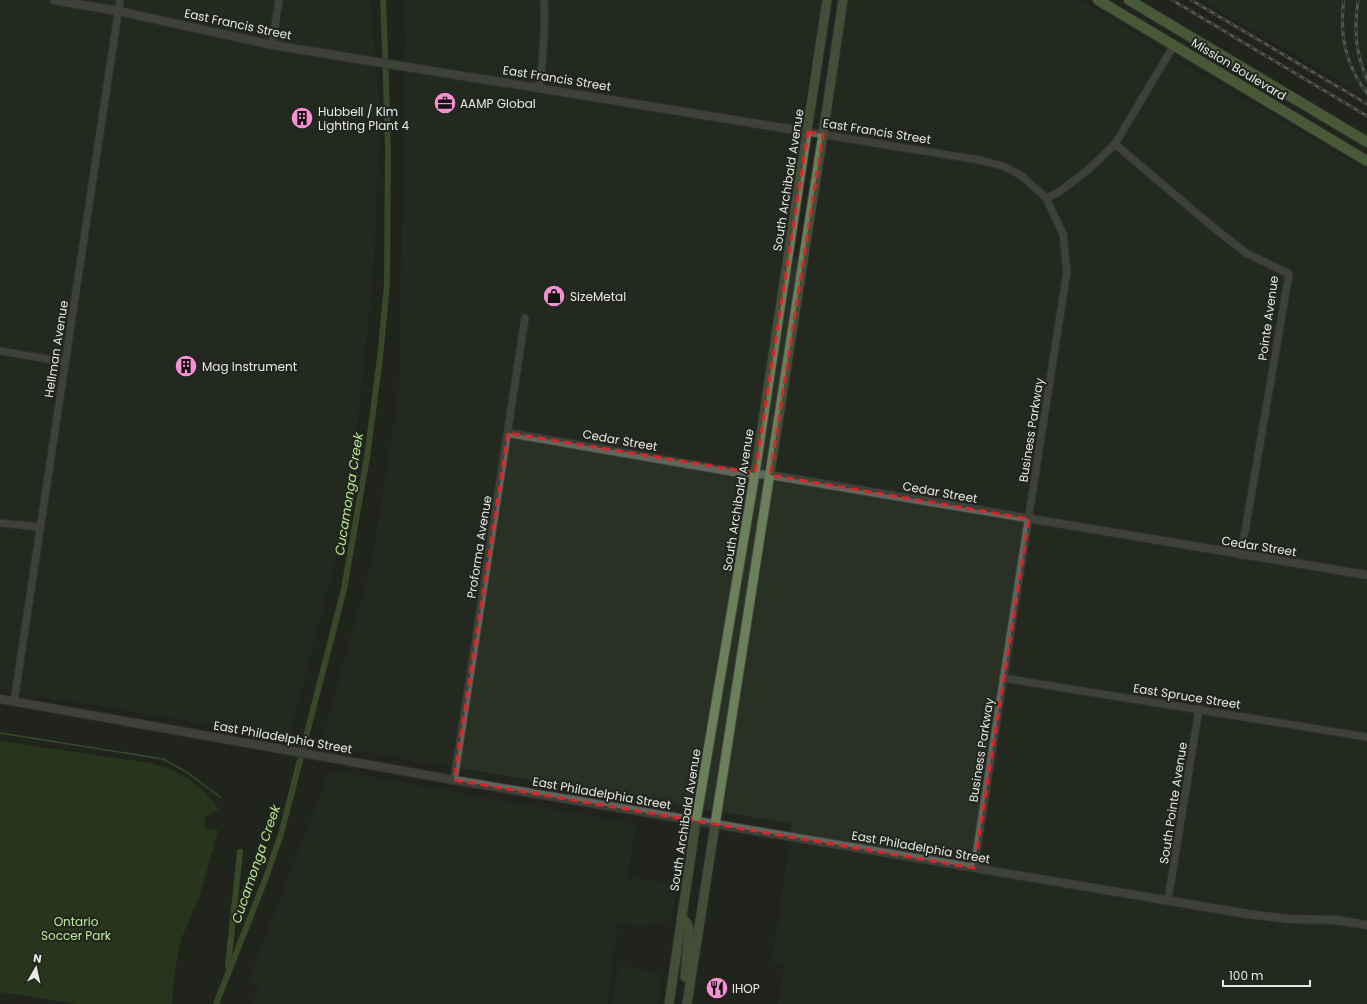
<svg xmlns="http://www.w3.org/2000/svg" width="1367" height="1004" font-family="Poppins,sans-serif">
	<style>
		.built { fill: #293024 }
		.green { fill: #324a1d }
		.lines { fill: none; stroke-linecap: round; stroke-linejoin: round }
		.stream { stroke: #547437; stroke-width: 1.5 }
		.canal { stroke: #547437; stroke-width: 6 }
		.minor-casing { stroke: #40433d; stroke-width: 9 }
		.tertiary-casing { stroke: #40433d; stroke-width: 10 }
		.secondary-casing { stroke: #40433d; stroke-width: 11 }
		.primary-casing { stroke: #40433d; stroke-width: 12 }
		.minor { stroke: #60655d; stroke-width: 7 }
		.tertiary { stroke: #60655d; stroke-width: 8 }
		.secondary { stroke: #6b805a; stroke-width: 9 }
		.primary { stroke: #779a57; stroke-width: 10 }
		.rail-casing { stroke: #8e918b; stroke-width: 3 }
		.rail { stroke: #21251e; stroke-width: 1.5; stroke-dasharray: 4.5; stroke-linecap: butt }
		.marked { fill: none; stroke: #d62828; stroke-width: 3; stroke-dasharray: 8 5; stroke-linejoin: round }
		.labels { text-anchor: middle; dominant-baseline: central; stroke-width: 4; stroke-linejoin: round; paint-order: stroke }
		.street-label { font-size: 12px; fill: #e6e9e4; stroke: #21251e }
		.poi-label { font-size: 12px; fill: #e6e9e4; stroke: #21251e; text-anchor: start }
		.park-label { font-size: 12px; fill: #bbec93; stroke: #21251e }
		.water-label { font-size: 13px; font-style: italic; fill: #b4e58d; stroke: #21251e }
	</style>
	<rect width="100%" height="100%" fill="#21251e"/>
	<g class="built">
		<path d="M0,0H370L380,113L373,275L348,510L289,737L0,690Z"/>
		<path d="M403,0H821L780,255L809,259L849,0H1081L1178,60L1367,171V1004H778L784,965L772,963L792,824L321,745L372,562L399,392L406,34Z"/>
		<path d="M1201,0H1367V97Z"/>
		<path d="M330,770L636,824L627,877L677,885L671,920L644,927L618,923L607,1004H252L259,986L248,982Z"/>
		<path d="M621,966L657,972L661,976L659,997L655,1004H613L618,968Z"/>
	</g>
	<path class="green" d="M0,741L150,763C183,772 198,782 219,809L205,817V829L218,830L200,895L181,939L174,976L172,1004H75L0,992Z"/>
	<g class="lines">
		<path class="stream" d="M0,733L163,759L188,773L220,797"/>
		<g class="canal">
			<path d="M228,966L240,852"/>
			<path d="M216,1004L265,880L281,834L344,589L367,457L380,358L387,284L388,149L385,49L383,0"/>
		</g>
		<g class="minor-casing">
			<g id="minor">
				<path d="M272,45L279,0"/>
				<path d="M539,88C543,58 546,30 544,0"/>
				<path d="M808,132L979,160L1003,166L1022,176L1046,198"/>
				<path d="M1115,144L1208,223L1246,253L1289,274L1241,555"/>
				<path d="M0,351L65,362"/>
				<path d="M0,523L40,527"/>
				<path d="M1003,678L1367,737"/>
				<path d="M14,702L120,0"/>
				<path d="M454,780L525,318"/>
				<path d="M974,868L1067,271L1063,234L1046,198L1059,192L1088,170L1115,144L1174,45"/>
				<path d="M1168,900L1199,709"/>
			</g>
		</g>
		<g class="tertiary-casing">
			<g id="tertiary">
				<path d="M54,0L118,11L272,45L808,132"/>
				<path d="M508,433L740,473L770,475L1367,575"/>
				<path d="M0,699L454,780L1248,914L1288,919L1335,920L1367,925"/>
			</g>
		</g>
		<g class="secondary-casing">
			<g id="secondary">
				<path d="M682,918L687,923L689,929L685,977"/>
				<path d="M669,1004L696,821L755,473L827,0"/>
				<path d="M687,1004L823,134L843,0"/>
			</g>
		</g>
		<g class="primary-casing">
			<g id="primary">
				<path d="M1098,0L1367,161"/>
				<path d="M1129,0L1367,142"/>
			</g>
		</g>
		<use href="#minor" class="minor"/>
		<use href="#tertiary" class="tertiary"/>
		<use href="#secondary" class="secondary"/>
		<use href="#primary" class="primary"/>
		<g class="rail-casing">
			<g id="rail">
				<path d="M1172,0L1367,116"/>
				<path d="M1191,0L1367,104"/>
				<path d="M1344,0C1339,34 1346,66 1367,93"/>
				<path d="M1358,0C1354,30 1355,51 1367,80"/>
			</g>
		</g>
		<use href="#rail" class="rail"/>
	</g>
	<path d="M0 0H1367V1004H0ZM808,132L823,134L770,475L1029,519L974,868L454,780L508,433L755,473Z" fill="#21251e" fill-opacity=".55" fill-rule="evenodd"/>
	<path class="marked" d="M808,132L823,134L770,475L1029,519L974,868L454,780L508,433L755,473Z"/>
	<defs>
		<g id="office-disc" transform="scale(1.15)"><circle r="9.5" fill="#f590d1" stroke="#21251e"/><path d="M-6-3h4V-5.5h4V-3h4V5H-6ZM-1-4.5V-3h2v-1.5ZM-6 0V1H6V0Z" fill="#111"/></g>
		<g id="building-disc" transform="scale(1.15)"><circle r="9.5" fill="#f590d1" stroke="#21251e"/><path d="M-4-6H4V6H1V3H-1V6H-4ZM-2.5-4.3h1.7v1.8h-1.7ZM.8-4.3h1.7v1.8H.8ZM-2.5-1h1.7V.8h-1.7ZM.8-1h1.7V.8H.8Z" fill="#111"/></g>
		<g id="shop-disc" transform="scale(1.15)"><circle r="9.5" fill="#f590d1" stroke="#21251e"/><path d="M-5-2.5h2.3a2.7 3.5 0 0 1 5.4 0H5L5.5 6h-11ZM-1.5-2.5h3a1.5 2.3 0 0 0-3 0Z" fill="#111"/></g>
		<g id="restaurant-disc" transform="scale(1.15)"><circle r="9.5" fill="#f590d1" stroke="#21251e"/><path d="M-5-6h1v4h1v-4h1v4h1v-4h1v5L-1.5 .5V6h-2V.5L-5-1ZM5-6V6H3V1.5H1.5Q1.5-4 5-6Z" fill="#111"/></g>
	</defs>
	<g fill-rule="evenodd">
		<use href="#office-disc" x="445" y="103"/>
		<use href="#building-disc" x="302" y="118"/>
		<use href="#shop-disc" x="554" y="296"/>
		<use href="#building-disc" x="186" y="366"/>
		<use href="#restaurant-disc" x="717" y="988"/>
	</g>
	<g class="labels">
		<g class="street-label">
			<text transform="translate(238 24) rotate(12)">East Francis Street</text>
			<text transform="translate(1239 69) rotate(31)">Mission Boulevard</text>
			<text transform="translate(557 78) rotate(9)">East Francis Street</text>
			<text transform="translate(877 131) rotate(9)">East Francis Street</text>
			<text transform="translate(788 180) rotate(-81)">South Archibald Avenue</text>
			<text transform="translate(1268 318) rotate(-82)">Pointe Avenue</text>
			<text transform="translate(56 349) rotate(-81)">Hellman Avenue</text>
			<text transform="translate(1031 430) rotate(-81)">Business Parkway</text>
			<text transform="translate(620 440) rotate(10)">Cedar Street</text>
			<text transform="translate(940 492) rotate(10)">Cedar Street</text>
			<text transform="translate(738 500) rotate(-81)">South Archibald Avenue</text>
			<text transform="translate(1259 546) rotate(9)">Cedar Street</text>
			<text transform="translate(479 547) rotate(-81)">Proforma Avenue</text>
			<text transform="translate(1187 696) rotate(9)">East Spruce Street</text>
			<text transform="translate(283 737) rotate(10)">East Philadelphia Street</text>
			<text transform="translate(981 750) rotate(-81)">Business Parkway</text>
			<text transform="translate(602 793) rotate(10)">East Philadelphia Street</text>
			<text transform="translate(1173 803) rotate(-81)">South Pointe Avenue</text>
			<text transform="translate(685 820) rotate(-81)">South Archibald Avenue</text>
			<text transform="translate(921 847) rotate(10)">East Philadelphia Street</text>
		</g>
		<g class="poi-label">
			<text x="460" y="103">AAMP Global</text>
			<text x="318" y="111">Hubbell / Kim<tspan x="318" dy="14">Lighting Plant 4</tspan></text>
			<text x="570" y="296">SizeMetal</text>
			<text x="202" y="366">Mag Instrument</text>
			<text x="732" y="988">IHOP</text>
		</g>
		<g class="park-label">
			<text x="76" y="921">Ontario<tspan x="76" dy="14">Soccer Park</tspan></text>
		</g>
		<g class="water-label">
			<text transform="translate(349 494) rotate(-81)">Cucamonga Creek</text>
			<text transform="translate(256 864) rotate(-71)">Cucamonga Creek</text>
		</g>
	</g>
	<g transform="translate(36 968) rotate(9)" stroke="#21251e" stroke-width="3" paint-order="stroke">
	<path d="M0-3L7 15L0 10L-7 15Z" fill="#e6e9e4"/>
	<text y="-6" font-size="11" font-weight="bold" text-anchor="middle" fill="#e6e9e4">N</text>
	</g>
	<path d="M1223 980v6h87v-6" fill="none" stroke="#e6e9e4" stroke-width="2"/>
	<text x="1229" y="980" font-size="12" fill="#e6e9e4" stroke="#21251e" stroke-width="3" paint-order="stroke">100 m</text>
</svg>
